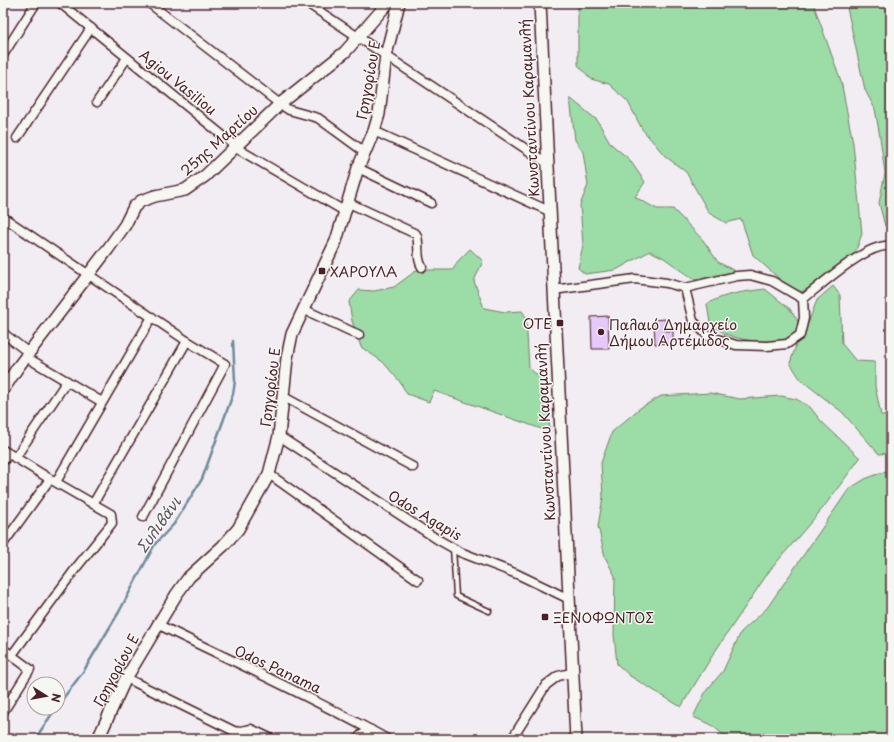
<svg xmlns="http://www.w3.org/2000/svg" width="894" height="742" font-family="'Playpen Sans',sans-serif">
	<style>
		.green { fill: #9cdca6; stroke: #737e68 }
		.lines { fill: none; stroke-linecap: round; stroke-linejoin: round }
		.stream { stroke: #6d8a9a; stroke-width: 2.5 }
		.building { fill: #e4c9f9; stroke: #4a1f2b }
		.lane-casing { stroke: #4a1f2b; stroke-width: 7 }
		.street-casing { stroke: #4a1f2b; stroke-width: 11 }
		.secondary-casing { stroke: #4a1f2b; stroke-width: 14 }
		.lane { stroke: #f6f6f2; stroke-width: 4 }
		.street { stroke: #f6f6f2; stroke-width: 8 }
		.secondary { stroke: #f6f6f2; stroke-width: 11 }
		.poi-dot { fill: #4a1f2b; stroke: #f6f6f2; stroke-width: 1.5 }
		.labels { text-anchor: middle; dominant-baseline: central; stroke-width: 3; stroke-linejoin: round; paint-order: stroke }
		.street-label { font-size: 14px; fill: #4a1f2b; stroke: #f6f6f2 }
		.poi-label { font-size: 14px; fill: #4a1f2b; stroke: #f6f6f2; text-anchor: start }
		.water-label { font-size: 15px; font-style: italic; fill: #5c5462; stroke: #f6f6f2 }
	</style>
	<rect width="100%" height="100%" fill="#f2edf3"/>
	<filter id="ink" filterUnits="userSpaceOnUse"><feTurbulence type="fractalNoise" baseFrequency=".025" numOctaves="2"/><feDisplacementMap in="SourceGraphic" scale="8" xChannelSelector="R" yChannelSelector="G"/><feConvolveMatrix kernelMatrix="1 2 1 2 8 2 1 2 1" color-interpolation-filters="sRGB"/></filter>
	<g filter="url(#ink)">
		<g class="green">
			<path d="M578,3H813L841,81L853,143L862,234L855,253L810,288L796,294L753,255L741,219L726,223L709,213L686,172L665,156L642,129L628,102L609,84L591,79L578,65Z"/>
			<path d="M846,3H891V221L885,226L879,203L885,173L880,137L875,109L865,90Z"/>
			<path d="M570,98L597,120L611,144L629,159L645,182L635,197L657,209H673L703,240L718,262L735,271L695,280L664,258L650,251L616,270L585,274L578,268L583,245L580,205L588,185L583,152L575,140Z"/>
			<path d="M470,249L483,261L474,281L484,308L505,312L522,311L526,317L529,368L545,382L550,432L434,391L429,402L407,394L400,382L383,362L361,347L352,321L349,302L359,290L374,291L394,287L417,270H453L457,262Z"/>
			<path d="M833,286L840,295L842,344L856,361L875,362V386L881,415L891,417V453L879,454L842,412L801,380L790,363L797,342L803,336L817,300Z"/>
			<path d="M765,289L790,309L798,321L796,338C774,343 749,343 728,335C722,333 716,327 710,323L707,304C726,293 744,292 765,289Z"/>
			<path d="M710,393L740,399L781,396L796,399L810,407L821,421L860,458L823,508L770,570L714,653L681,707L630,676L617,664L614,635L615,576L605,557L598,526L603,497L601,463L612,432L640,408L661,396Z"/>
			<path d="M891,469V739H729L710,724L693,717L706,691L723,671L741,632L767,608L849,489L865,479Z"/>
		</g>
		<g class="lines">
			<g class="stream">
				<path d="M58,705L83,672L119,612L155,544L174,524L202,479L233,394L235,381L233,341"/>
				<path d="M35,739L56,708"/>
			</g>
		</g>
		<g class="building">
			<path d="M608,316L609,349H592L591,317Z"/>
			<path d="M665,319V331H673V343L655,344L654,320Z"/>
		</g>
		<g class="lines">
			<g class="lane-casing">
				<path id="lane" d="M453,548L456,596L489,611"/>
			</g>
			<g class="street-casing">
				<g id="street">
					<path d="M60,3L243,152L346,212"/>
					<path d="M149,3L280,104L289,110L318,118L366,153"/>
					<path d="M307,3L547,163"/>
					<path d="M3,55L36,3"/>
					<path d="M97,102L127,58"/>
					<path d="M374,131L549,211"/>
					<path d="M17,138L91,28"/>
					<path d="M358,168L431,203"/>
					<path d="M349,203L416,234C421,244 415,256 422,267"/>
					<path d="M3,217L187,341L225,364L143,517"/>
					<path d="M553,290L635,279L667,283L685,288L737,276L750,275L772,281L803,299L804,318L800,335L787,344L767,346L736,345L708,336L693,321L685,288"/>
					<path d="M803,299C822,284 868,242 891,246"/>
					<path d="M303,309L359,335"/>
					<path d="M3,333L29,353"/>
					<path d="M26,357L102,402"/>
					<path d="M284,397L413,467"/>
					<path d="M279,436L437,539L460,552L517,574L567,598"/>
					<path d="M3,450L50,479L111,514L112,523L76,568L12,655"/>
					<path d="M15,458L67,381"/>
					<path d="M3,461L9,454"/>
					<path d="M269,474L418,580"/>
					<path d="M56,482L152,317"/>
					<path d="M93,504L187,341"/>
					<path d="M3,544L50,479"/>
					<path d="M157,624C234,662 312,697 387,739"/>
					<path d="M3,649L30,669L3,712"/>
					<path d="M126,678L236,732L251,729L272,739"/>
					<path d="M358,739L361,735L371,730"/>
					<path d="M512,739L546,685L558,676L571,673"/>
				</g>
			</g>
			<g class="secondary-casing">
				<g id="secondary">
					<path d="M540,3L576,739"/>
					<path d="M3,390L18,367L108,249L125,225L134,207L141,201L155,196L185,190L205,176L280,104L345,52L388,3"/>
					<path d="M98,739L125,680L176,595L189,577L223,546L238,529L269,474L279,436L287,358L292,334L336,241L358,168L374,131L379,114L386,55L399,3"/>
				</g>
			</g>
			<use href="#lane" class="lane"/>
			<use href="#street" class="street"/>
			<use href="#secondary" class="secondary"/>
		</g>
	</g>
	<g class="poi-dot">
		<rect x="318" y="267" width="8" height="8" rx="2"/>
		<rect x="556" y="319" width="8" height="8" rx="2"/>
		<circle cx="601" cy="332" r="4"/>
		<rect x="541" y="613" width="8" height="8" rx="2"/>
	</g>
	<g class="labels">
		<g class="street-label">
			<text transform="translate(368 80) rotate(-80)">Γρηγορίου Ε</text>
			<text transform="translate(178 82) rotate(39)">Agiou Vasiliou</text>
			<text transform="translate(529 108) rotate(-93)">Κωνσταντίνου Καραμανλή</text>
			<text transform="translate(219 140) rotate(-42)">25ης Μαρτίου</text>
			<text transform="translate(270 387) rotate(-83)">Γρηγορίου Ε</text>
			<text transform="translate(545 432) rotate(-93)">Κωνσταντίνου Καραμανλή</text>
			<text transform="translate(425 515) rotate(31)">Odos Agapis</text>
			<text transform="translate(278 669) rotate(25)">Odos Panama</text>
			<text transform="translate(116 670) rotate(-62)">Γρηγορίου Ε</text>
		</g>
		<g class="poi-label">
			<text x="330" y="271">ΧΑΡΟΥΛΑ</text>
			<text x="552" y="323" text-anchor="end">ΟΤΕ</text>
			<text x="609" y="324">Παλαιό Δημαρχείο<tspan x="609" dy="16">Δήμου Αρτέμιδος</tspan></text>
			<text x="553" y="617">ΞΕΝΟΦΩΝΤΟΣ</text>
		</g>
		<g class="water-label">
			<text transform="translate(158 524) rotate(-55)">Συλιβάνι</text>
		</g>
	</g>
	<rect width="894" height="742" fill="none" stroke="#f6f6f2" stroke-width="16"/>
	<rect x="8" y="8" width="878" height="726" fill="none" stroke="#4a1f2b" stroke-width="1.5" filter="url(#ink)"/>
	<g transform="translate(46 696) rotate(101)"><circle r="19" fill="#f6f6f2" stroke="#b1a0a2"/>
	<path d="M0-3L7 15L0 10L-7 15Z" fill="#4a1f2b"/>
	<text y="-6" font-size="11" font-weight="bold" text-anchor="middle" fill="#4a1f2b">N</text>
	</g>
</svg>
